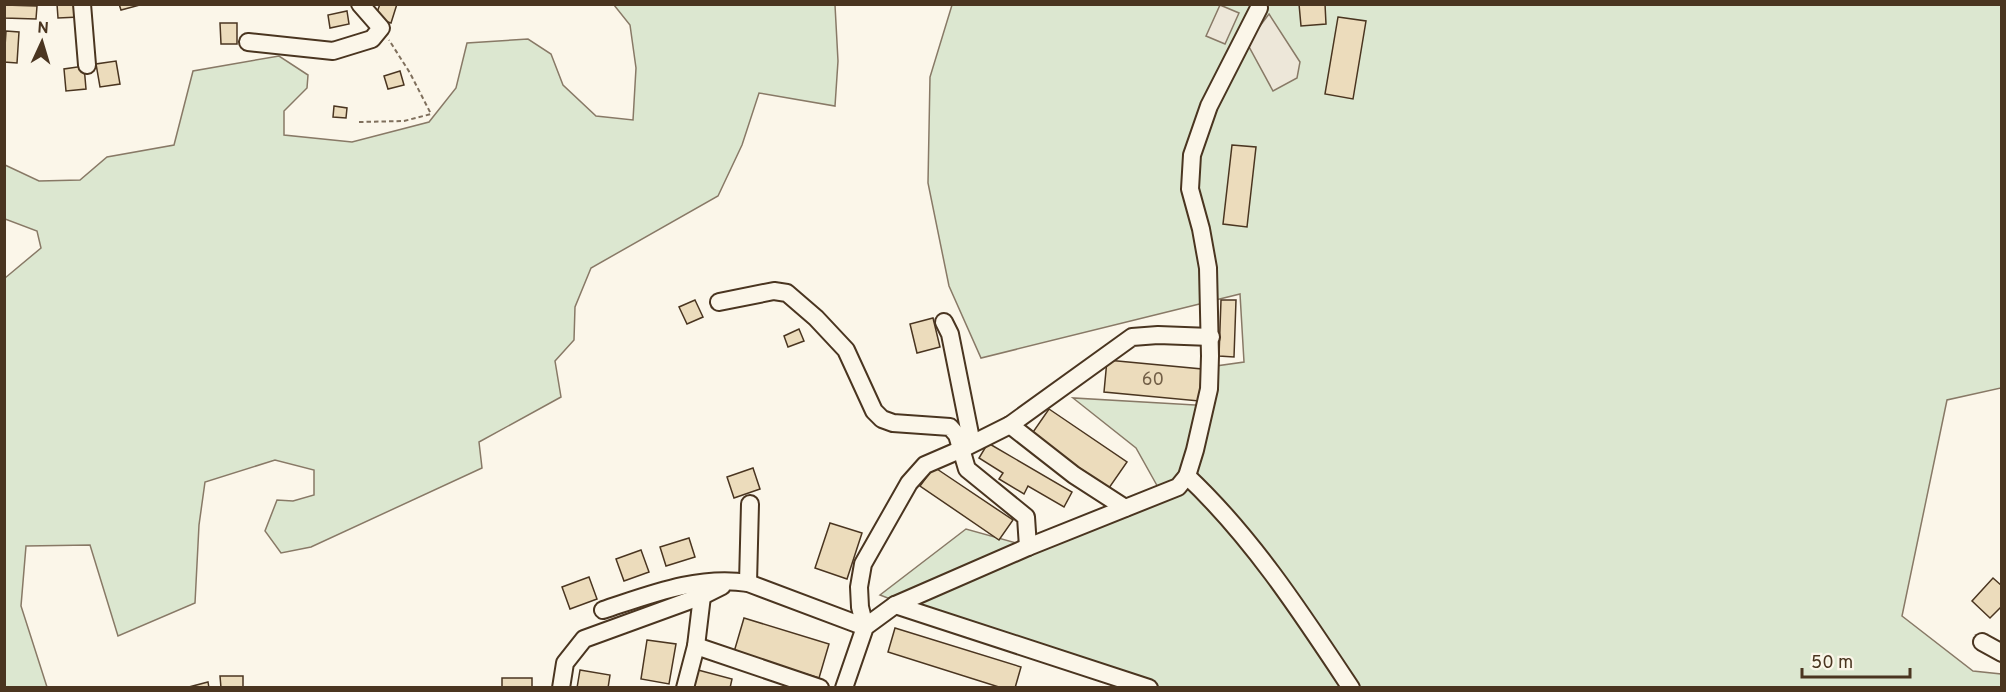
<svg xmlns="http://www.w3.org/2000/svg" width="2006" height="692" font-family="Overpass,sans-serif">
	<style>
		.green { fill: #dce7d0; stroke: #887966; stroke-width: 1.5 }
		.parking { fill: #ede7d9; stroke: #887966; stroke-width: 1.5 }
		.building { fill: #ecdcbc; stroke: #4a3520; stroke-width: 1.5 }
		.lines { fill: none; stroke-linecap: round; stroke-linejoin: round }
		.minor-casing { stroke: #4a3520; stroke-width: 20 }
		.path { stroke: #7f6f5c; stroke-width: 2; stroke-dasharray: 4.5 3; stroke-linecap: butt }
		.minor { stroke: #fbf6e9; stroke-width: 16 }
		.labels { text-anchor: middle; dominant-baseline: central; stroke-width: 4.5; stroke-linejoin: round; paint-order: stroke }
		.number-label { font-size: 18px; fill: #725f47 }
	</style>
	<rect width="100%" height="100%" fill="#fbf6e9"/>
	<g class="green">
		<path d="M614,5H835L838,61L835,106L759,93L742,145L718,196L591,268L575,307L574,340L555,361L561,397L479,442L482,468L311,547L281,553L265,531L277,500L293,501L314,495V470L275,460L205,482L199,525L195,603L118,636L90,545L26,546L21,606L47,687H5V278L41,248L37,231L5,219V165L39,181L80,180L107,157L174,145L193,71L279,56L308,75L307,88L284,111V135L352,142L429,122L456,88L467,43L528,39L551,54L563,85L596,116L633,120L636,68L630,25Z"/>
		<path d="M952,5H2001V388L1947,400L1902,616L1973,671L2001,674V687H1117L880,595L966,529L1038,549L1164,498L1136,448L1073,398L1212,406L1216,366L1244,362L1240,294L981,358L949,286L928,183L930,77Z"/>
	</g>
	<g class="parking">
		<path d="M1220,5L1239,13L1225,44L1206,36Z"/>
		<path d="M1269,14L1300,62L1297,78L1273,91L1247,43Z"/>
	</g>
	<g class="building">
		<path d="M57,4H79V17L58,18Z"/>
		<path d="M119,4H140V5L121,10Z"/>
		<path d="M380,4H397L391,23L375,18Z"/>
		<path d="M1299,4H1325L1326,24L1301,26Z"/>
		<path d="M4,5L37,6L36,19L4,18Z"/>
		<path d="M347,11L349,24L330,28L328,15Z"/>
		<path d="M1338,17L1366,21L1353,99L1325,94Z"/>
		<path d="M220,23H237V44H221Z"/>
		<path d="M6,31L19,32L17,63L4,62Z"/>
		<path d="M116,61L120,84L100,87L96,64Z"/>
		<path d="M84,66L86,89L66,91L64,69Z"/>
		<path d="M400,71L404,85L388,89L384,76Z"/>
		<path d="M334,106L347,108L346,118L333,117Z"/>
		<path d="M1232,145L1256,147L1247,227L1223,224Z"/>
		<path d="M695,300L703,317L687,324L679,307Z"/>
		<path d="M1221,300H1236L1234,357L1219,356Z"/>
		<path d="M933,318L940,347L917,353L910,324Z"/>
		<path d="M799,329L804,341L788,347L784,336Z"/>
		<path d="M1107,360L1202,369L1199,401L1104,392Z"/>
		<path d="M1049,409L1127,462L1109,488L1031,435Z"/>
		<path d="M988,443L1072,492L1064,507L1028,486L1024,494L999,479L1003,473L979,458Z"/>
		<path d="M934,467L1013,520L999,540L920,486Z"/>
		<path d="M753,468L760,489L734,498L727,477Z"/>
		<path d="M830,523L862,533L847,579L815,568Z"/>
		<path d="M689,538L695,557L666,566L660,547Z"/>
		<path d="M641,550L649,572L624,581L616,559Z"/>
		<path d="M589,577L597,599L570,609L562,587Z"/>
		<path d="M1993,578L2002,586V606L1990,618L1972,601Z"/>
		<path d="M744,618L829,644L819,678L734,652Z"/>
		<path d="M895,628L1021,667L1015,688H1002L888,652Z"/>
		<path d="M647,640L676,644L669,684L641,679Z"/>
		<path d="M580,670L610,675L608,688H577Z"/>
		<path d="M698,670L732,679L730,688H694Z"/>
		<path d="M220,676H243V688H221Z"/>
		<rect x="502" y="678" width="30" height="10"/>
		<path d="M208,682L209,688H185Z"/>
	</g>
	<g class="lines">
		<g class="minor-casing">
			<g id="minor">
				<path d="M82,4L87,65"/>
				<path d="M248,42L333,51L372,39L381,28L360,4"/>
				<path d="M719,302L774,291L787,293L816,318L846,350L874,411L882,419L893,423L950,427L957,435L967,469L1026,517L1028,547"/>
				<path d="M944,322L950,334L970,434L962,449"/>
				<path d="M1010,425L1074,475L1125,508"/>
				<path d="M1187,476C1252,537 1302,614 1351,688"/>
				<path d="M748,583L750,504"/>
				<path d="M895,605L1149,688"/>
				<path d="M603,610C649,595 698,575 748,583L865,627"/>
				<path d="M865,627L860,607L859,587L863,564L909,483L925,465L962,449L1010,425L1132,337L1158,335L1211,337"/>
				<path d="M1982,642L2002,653"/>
				<path d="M696,646L820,688"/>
				<path d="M561,688L565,663L584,639L702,596L722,586"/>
				<path d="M685,688L696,646L702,596"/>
				<path d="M844,688L865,627L895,605L1028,547L1178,487L1187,476L1195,450L1209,389L1210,356L1208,268L1201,229L1190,189L1192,155L1209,106L1259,8"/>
			</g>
		</g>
		<path class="path" d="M359,122L404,121L431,114L410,73L389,40"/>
		<use href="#minor" class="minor"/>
	</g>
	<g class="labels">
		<g class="number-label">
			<text x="1153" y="380">60</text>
		</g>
	</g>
	<rect width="2006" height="692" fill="none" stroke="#4a3520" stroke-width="12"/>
	<g transform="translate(42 42) rotate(4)" stroke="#fbf6e9" stroke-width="4.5" paint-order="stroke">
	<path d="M0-4.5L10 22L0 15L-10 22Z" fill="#4a3520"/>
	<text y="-9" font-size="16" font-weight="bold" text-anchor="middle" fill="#4a3520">N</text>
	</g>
	<path d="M1802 668v9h108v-9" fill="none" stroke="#4a3520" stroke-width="3"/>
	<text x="1811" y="668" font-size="18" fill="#4a3520" stroke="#fbf6e9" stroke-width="4.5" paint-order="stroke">50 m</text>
</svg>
